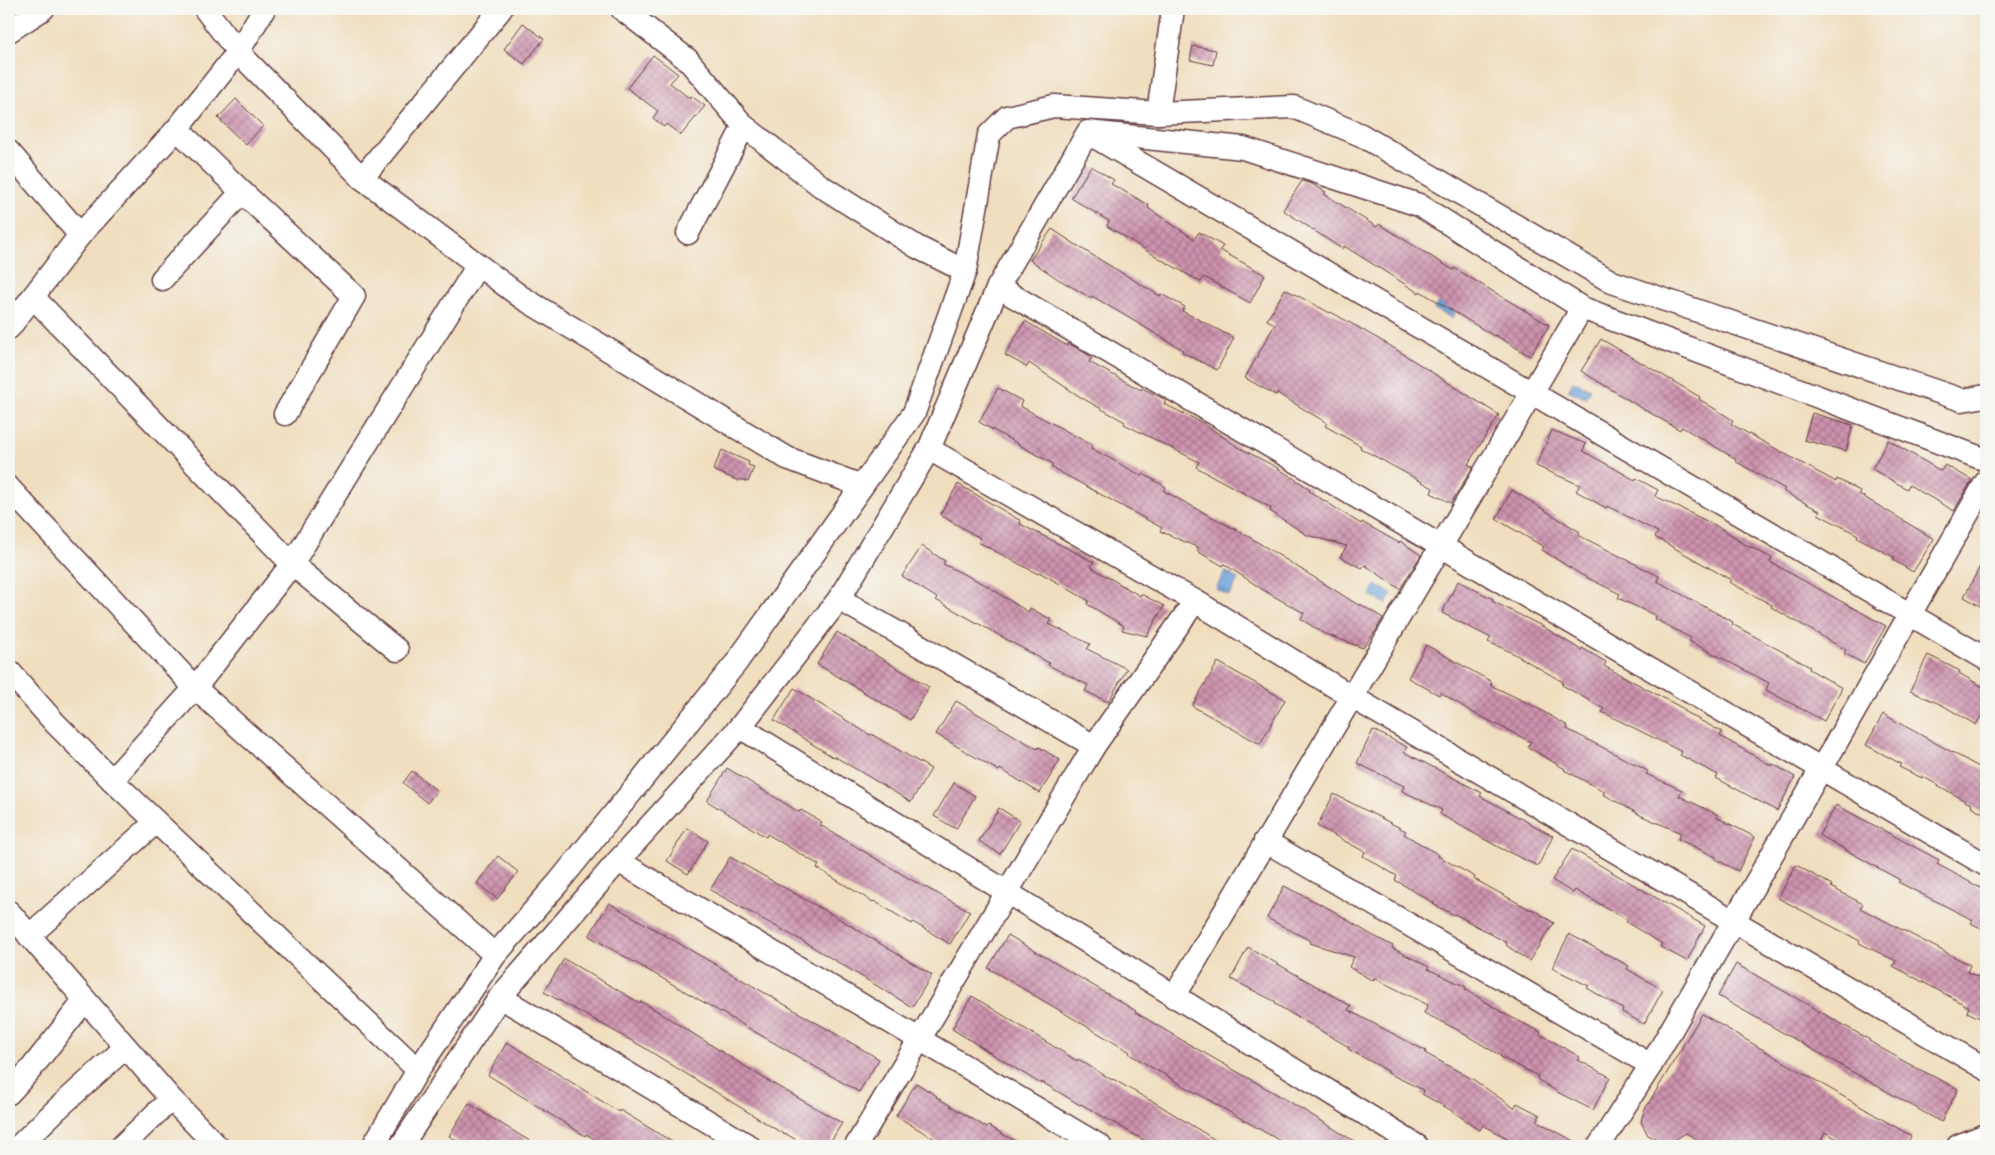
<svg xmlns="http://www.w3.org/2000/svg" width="1995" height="1155" font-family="Alegreya,serif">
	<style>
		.water { fill: url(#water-ripples); stroke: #5a6081 }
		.building { fill: url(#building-cross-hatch) }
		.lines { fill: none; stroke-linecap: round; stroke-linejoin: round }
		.minor-casing { stroke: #633c41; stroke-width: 25 }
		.minor { stroke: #fff; stroke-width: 22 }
	</style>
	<defs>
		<pattern id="water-ripples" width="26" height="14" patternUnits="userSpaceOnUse" patternTransform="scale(1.25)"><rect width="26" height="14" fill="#6aa0d7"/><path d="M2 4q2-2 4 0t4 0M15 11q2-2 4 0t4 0" fill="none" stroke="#5982af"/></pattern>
		<pattern id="building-cross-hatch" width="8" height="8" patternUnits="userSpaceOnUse" patternTransform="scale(1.25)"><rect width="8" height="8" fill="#cc93ad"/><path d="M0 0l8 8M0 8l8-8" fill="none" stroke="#a8778d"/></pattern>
	</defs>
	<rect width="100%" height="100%" fill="#f6f6f2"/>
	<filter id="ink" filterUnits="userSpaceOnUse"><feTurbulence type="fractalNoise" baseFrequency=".02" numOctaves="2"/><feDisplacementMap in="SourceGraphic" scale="10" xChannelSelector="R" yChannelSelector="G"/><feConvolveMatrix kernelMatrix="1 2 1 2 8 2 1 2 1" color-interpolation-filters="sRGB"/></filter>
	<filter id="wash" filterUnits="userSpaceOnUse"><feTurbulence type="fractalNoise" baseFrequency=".0096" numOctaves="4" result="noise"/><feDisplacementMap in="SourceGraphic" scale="20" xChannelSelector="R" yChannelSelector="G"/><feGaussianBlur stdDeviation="1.12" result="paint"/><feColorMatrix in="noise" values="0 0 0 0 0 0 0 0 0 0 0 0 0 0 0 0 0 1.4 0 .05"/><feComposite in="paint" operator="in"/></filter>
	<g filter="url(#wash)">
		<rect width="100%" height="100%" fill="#f0debe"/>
		<g class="water">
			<path d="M1441,296L1456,310L1452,318L1434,309Z"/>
			<path d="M1573,381L1590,389L1585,398L1568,390Z"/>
			<path d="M1225,571L1238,579L1229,596L1216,589Z"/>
			<path d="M1376,585L1392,594L1386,604L1370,595Z"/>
		</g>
		<g id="blocks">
			<g class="building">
				<path d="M523,23L544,39L524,64L504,49Z"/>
				<path d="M1193,46L1216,50L1213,65L1190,60Z"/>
				<path d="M653,55L678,74L670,83L689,98L691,96L705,106L681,135L666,124L664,127L653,118L658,111L627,88Z"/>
				<path d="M236,99L263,126L246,145L218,118Z"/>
				<path d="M1091,166L1114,180L1111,184L1149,205L1148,208L1194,239L1199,232L1223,246L1220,250L1265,275L1250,303L1204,277L1201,282L1162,260L1107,226L1109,221L1071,198Z"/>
				<path d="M1302,181L1312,184L1326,192L1324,194L1377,227L1379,224L1453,270L1454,268L1549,325L1530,356L1495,335L1494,336L1420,291L1419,293L1344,246L1342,249L1283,210Z"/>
				<path d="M1052,229L1084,250L1160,296L1161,294L1185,307L1182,311L1234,338L1217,370L1182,352L1183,350L1092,296L1091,298L1058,279L1030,260Z"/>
				<path d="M1285,289L1330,313L1331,312L1389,345L1499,415L1468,464L1473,467L1451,503L1431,493L1433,488L1360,448L1361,446L1325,426L1327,423L1277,393L1276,395L1245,378L1275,324L1267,320Z"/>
				<path d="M1025,321L1067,346L1068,343L1092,357L1089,362L1141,390L1142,388L1166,400L1164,404L1203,423L1238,447L1276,467L1310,489L1309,491L1361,524L1362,522L1399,543L1400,541L1421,555L1400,589L1365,565L1362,568L1340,557L1347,546L1307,535L1270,511L1271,508L1196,467L1199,462L1124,424L1125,422L1082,398L1029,363L1027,367L1005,355Z"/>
				<path d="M1601,339L1700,397L1699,399L1733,420L1731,424L1836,482L1837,479L1860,491L1859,494L1934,539L1913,572L1893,560L1895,558L1857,537L1858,535L1818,514L1820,511L1783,491L1785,489L1735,461L1736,459L1682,427L1680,430L1640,407L1581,371Z"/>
				<path d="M998,388L1022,401L1020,406L1092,445L1091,448L1142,476L1143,474L1166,487L1164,491L1251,538L1360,606V604L1383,618L1376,630L1363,648L1323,633L1301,619L1304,613L1268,593L1224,564L1223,566L1197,551L1199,548L1160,531L1162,528L1051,467L1053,464L979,422Z"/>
				<path d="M1812,413L1853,425L1846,451L1804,440Z"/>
				<path d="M1552,430L1586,444L1583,451L1635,480L1636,478L1658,490L1655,496L1713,524L1737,538V540L1772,558L1770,562L1886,626L1864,664L1844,653L1846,650L1771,607L1772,605L1729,582L1731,580L1655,537L1658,532L1607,506L1606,508L1576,491L1580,485L1536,466Z"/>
				<path d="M1888,440L1941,471L1945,465L1972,480L1954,511L1909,485L1907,489L1872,469Z"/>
				<path d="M722,450L749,462L748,465L754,467L748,482L740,479L739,481L713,470Z"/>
				<path d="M958,484L1021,521L1020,524L1094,562L1091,567L1140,596L1141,594L1164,606L1147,636L1122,630L1124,626L1087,604L1089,601L1039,572L1038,574L978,542L980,538L940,515Z"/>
				<path d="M1512,490L1580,532L1578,535L1659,576L1657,581L1733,622L1732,624L1810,667L1809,669L1842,688L1824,721L1766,690L1769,683L1689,641L1691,638L1655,619L1656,616L1618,598L1620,594L1580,574L1542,550L1544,547L1496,519Z"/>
				<path d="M922,546L945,561L943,564L984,584L1028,612L1030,608L1052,620L1049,624L1090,644L1087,649L1127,669L1108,702L1085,691L1088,685L1048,665L1049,663L936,600L937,598L902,576Z"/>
				<path d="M1986,555V609L1964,597Z"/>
				<path d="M1458,581L1493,599L1492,601L1542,626L1581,650L1582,648L1606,662L1604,666L1684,709L1683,711L1722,732L1720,736L1772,766L1773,764L1795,777L1777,811L1716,778L1718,775L1680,755L1682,752L1602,712L1604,709L1562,685L1563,682L1511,652L1488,642L1491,638L1442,613Z"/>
				<path d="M837,632L929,687L910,720L817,664Z"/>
				<path d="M1426,645L1492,682L1490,685L1530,704L1568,726L1567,729L1648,771L1646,774L1682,790L1679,796L1718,815L1716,817L1755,837L1738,871L1715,859L1716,857L1678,839L1681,833L1642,816L1603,794L1604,791L1564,770L1565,769L1528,747L1531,742L1472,712L1440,692L1439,695L1408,678Z"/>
				<path d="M1928,655L1960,671L1959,673L1986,689V707L1976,725L1942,705L1910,691Z"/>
				<path d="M1218,662L1285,700L1260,744L1192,706Z"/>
				<path d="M794,688L870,735L871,734L931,769L911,802L834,756L833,757L774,720Z"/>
				<path d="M956,701L1037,749L1039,747L1060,760L1040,793L1000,769L999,771L936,734Z"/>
				<path d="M1883,714L1986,771V815L1971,806L1972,805L1922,776V778L1899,767L1901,764L1866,745Z"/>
				<path d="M1373,730L1407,747L1404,752L1482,793L1480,796L1553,836L1538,866L1500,848L1440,814L1442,810L1402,791L1404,786L1357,763Z"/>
				<path d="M727,768L799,812L801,810L822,822L820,825L910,879L970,911L950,944L913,922L912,924L874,901L873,902L817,868L819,865L767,834L766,837L707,801Z"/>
				<path d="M412,771L437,791L427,803L403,783Z"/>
				<path d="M954,783L975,796L956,829L934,816Z"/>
				<path d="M1334,794L1406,831L1404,834L1439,855L1438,856L1475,877L1474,879L1529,909L1534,910L1554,923L1529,961L1506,945L1507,943L1455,914L1454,915L1433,904L1434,903L1395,880L1397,876L1363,856L1365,852L1317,826Z"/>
				<path d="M1836,805L1939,860L1937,864L1986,891V931L1971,923L1973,920L1898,882L1900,880L1819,835Z"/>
				<path d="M999,808L1020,821L1000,854L979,841Z"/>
				<path d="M687,828L708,841L688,874L667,861Z"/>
				<path d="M1572,849L1705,926L1687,961L1660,947L1662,944L1626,922L1628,920L1575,890L1573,893L1552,880Z"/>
				<path d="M498,856L518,872L497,899L477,883Z"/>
				<path d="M730,857L838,918L932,975L912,1007L806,943L710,890Z"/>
				<path d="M1796,865L1832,885L1831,887L1863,904L1860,908L1970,965L1967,972L1986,980V1021L1967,1012L1969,1007L1893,966L1896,961L1859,943L1860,941L1778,898Z"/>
				<path d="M1284,886L1332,910L1368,933L1393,946L1392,948L1429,967L1428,969L1466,987L1465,989L1505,1014L1541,1032L1540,1034L1580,1057L1578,1060L1610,1077L1593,1110L1559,1093L1537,1079L1538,1076L1501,1057V1056L1454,1028L1424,1013L1428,1005L1374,978L1373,981L1349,967L1354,957L1310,943L1311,941L1267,918Z"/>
				<path d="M609,903L879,1059L859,1092L589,936Z"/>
				<path d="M1569,934L1629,966L1627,969L1663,990L1644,1024L1622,1012L1623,1009L1587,988L1589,986L1552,968Z"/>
				<path d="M1008,935L1136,1011L1135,1012L1185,1042L1292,1103L1362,1146H1289L1151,1067L1129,1054L1130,1052L988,968Z"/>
				<path d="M1248,947L1351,1006L1348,1010L1426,1051L1425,1053L1474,1080L1514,1108L1517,1103L1540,1115L1537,1121L1583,1146H1522L1483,1125L1480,1130L1449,1109L1422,1094L1423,1090L1388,1073V1071L1348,1049L1349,1047L1275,1004L1276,1002L1231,979Z"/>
				<path d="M564,959L640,1003L641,1001L770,1082L842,1123L828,1146H807L786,1134L785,1135L643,1047L544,992Z"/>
				<path d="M1736,964L1870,1040L1869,1041L1907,1063L1958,1089L1941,1122L1718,996Z"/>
				<path d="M972,996L1077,1061L1078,1059L1112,1080L1113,1079L1151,1101V1100L1225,1146H1154L1081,1104L1080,1105L1042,1082L1041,1084L952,1029Z"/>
				<path d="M1702,1014L1911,1136L1906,1146H1849L1825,1132L1818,1146H1709L1686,1133L1674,1140L1661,1141L1648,1135L1641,1122L1644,1111Z"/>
				<path d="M507,1042L619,1112L620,1110L679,1146H606L586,1134L585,1136L488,1075Z"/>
				<path d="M916,1083L937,1096L936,1097L987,1128L989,1126L1023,1146H943L932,1139L933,1138L896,1116Z"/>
				<path d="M469,1103L490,1117L538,1146H466L449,1136Z"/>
			</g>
		</g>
	</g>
	<g filter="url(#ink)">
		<use href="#blocks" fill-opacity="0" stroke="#633c41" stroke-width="1"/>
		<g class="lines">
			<g class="minor-casing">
				<g id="minor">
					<path d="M205,9L238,52L362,178L521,297L787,458L862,486"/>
					<path d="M622,9L688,60L744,126L821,186L917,247L965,271"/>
					<path d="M9,31L43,9"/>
					<path d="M1158,113L1173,9"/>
					<path d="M177,129L242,192L354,296L285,414"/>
					<path d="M1095,137L1986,659"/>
					<path d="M9,152L80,235"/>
					<path d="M362,178L501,9"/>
					<path d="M688,233L744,126"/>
					<path d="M478,265L292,564L195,688L495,955"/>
					<path d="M162,279L242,192"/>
					<path d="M998,287L1986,865"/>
					<path d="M33,297L292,564L397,650"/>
					<path d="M9,328L80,235L177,129L238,52L264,9"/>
					<path d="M929,449L1195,601L1352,697L1986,1069"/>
					<path d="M9,488L195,688L112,780"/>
					<path d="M839,599L1094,746"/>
					<path d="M9,671L55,723L112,780L418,1070"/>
					<path d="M740,727L1417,1146"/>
					<path d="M1265,841L1651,1065"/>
					<path d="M618,861L1100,1146"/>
					<path d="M9,912L171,1099L217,1146"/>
					<path d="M29,936L156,822"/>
					<path d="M500,997L749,1146"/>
					<path d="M1174,997L1582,308"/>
					<path d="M9,1093L31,1069L85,1000"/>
					<path d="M19,1146L56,1110L126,1047"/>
					<path d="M122,1146L171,1099"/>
					<path d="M373,1146L418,1070L495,955L558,883L736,663L914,413L965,271L989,135L1007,117L1054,106L1158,113L1294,107L1361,135L1612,282L1962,400L1986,396"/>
					<path d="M401,1146L500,997L618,861L740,727L839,599L929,449L998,287L1088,132L1243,148L1419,205L1582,308L1986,460"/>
					<path d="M856,1146L1094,746L1195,601"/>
					<path d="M1599,1146L1651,1065L1986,482"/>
					<path d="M1958,1146L1986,1135"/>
				</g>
			</g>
			<use href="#minor" class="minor"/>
		</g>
	</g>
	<rect width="1995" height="1155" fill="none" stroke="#f6f6f2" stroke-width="30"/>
</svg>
